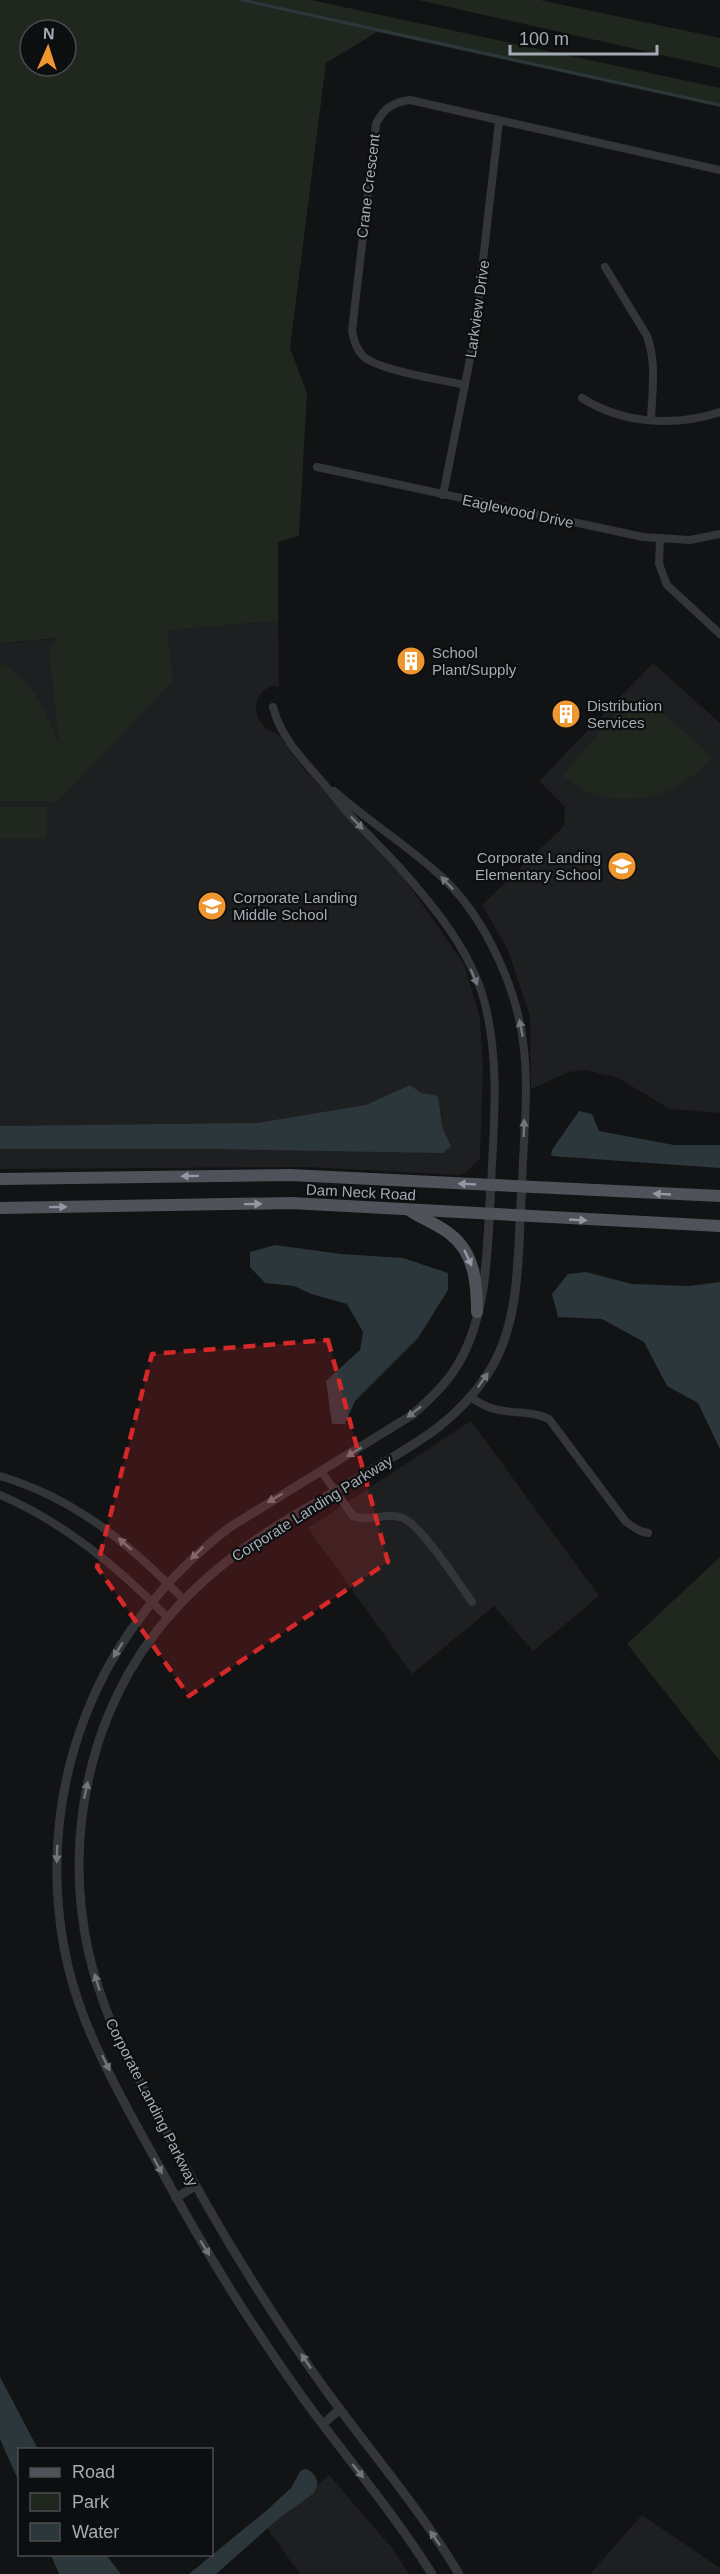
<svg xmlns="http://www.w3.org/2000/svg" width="720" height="2574" font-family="Helvetica,sans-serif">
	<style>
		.built { fill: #1e1f21 }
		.green { fill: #1f271f; fill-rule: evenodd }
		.water { fill: #2c373c }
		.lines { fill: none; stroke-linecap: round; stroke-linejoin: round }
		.stream { stroke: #2c373c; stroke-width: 3 }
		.minor { stroke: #333539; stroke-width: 8 }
		.tertiary { stroke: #333539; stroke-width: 9 }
		.primary { stroke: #4f5258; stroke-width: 12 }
		.oneway { fill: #71767d }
		.oneway2 { fill: #9399a2 }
		.marked { fill: #d62828; fill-opacity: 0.2; stroke: #d62828; stroke-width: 4.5; stroke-dasharray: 12 8; stroke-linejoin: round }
		.labels { text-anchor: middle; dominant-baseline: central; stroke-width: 4.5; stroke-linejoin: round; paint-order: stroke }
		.street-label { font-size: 15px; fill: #a4abb4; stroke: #0d0e0f }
		.poi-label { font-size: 15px; fill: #a4abb4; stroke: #0d0e0f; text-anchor: start }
	</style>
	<rect width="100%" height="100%" fill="#121314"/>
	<g class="built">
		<path d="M278,621L279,686H270L262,692L257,700L256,710L259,720L265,728L279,735L302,767L395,865L464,964L480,1018L483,1067L480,1158L466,1172L459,1175L308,1167L0,1169V643Z"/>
		<path d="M653,663L720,723V1113L670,1109L618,1078L586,1070L569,1072L531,1089L530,1016L508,950L482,905L564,826L565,807L539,781Z"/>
		<path d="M471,1421L599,1596L533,1651L494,1606L412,1674L308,1528Z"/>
		<path d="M329,2475L392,2548L409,2574H300L267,2528Z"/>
		<path d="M642,2515L720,2568V2574H590Z"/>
	</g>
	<g class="green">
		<path d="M0,0H311L720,88V107L377,32L326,63L290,348L307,393L299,536L278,542V621L167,630L173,681L58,801H0V664C20,671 36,693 45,712C50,722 54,735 59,742L49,650L57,638L0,643ZM30,30H66V66H30Z"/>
		<path d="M418,0H540L720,38V68Z"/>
		<path d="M629,698L646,699L713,757C683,791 635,810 590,793C580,789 571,781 562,776Z"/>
		<rect x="0" y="807" width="47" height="32"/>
		<path d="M720,1557V1761L627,1644Z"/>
	</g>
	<g class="water">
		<path d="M410,1085L421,1093L438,1096L442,1127L451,1146L443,1153L210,1149H0V1126L257,1123L366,1105Z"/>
		<path d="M579,1111L592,1114L599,1131L674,1145H720V1168L551,1156L552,1150Z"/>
		<path d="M275,1245L341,1254L403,1258L448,1273V1290L418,1338L355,1401L345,1424H332L326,1381L360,1350L363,1332L347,1304L311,1294L294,1286L265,1283L250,1267V1252Z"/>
		<path d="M586,1272L632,1284L689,1286L720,1282V1449L698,1403L667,1386L644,1342L602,1319L558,1317L552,1294L568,1274Z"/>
		<path d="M0,2377L38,2449L20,2450L19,2482L0,2439Z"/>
		<path d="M307,2469C317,2475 320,2483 314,2493L277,2520L216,2574H189L267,2510L291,2488L301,2470Z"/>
		<path d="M51,2555H106L121,2574H59Z"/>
	</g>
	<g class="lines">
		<path class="stream" d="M242,0L720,105"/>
		<g class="minor">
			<path d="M605,267L647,336C657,363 652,392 651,420"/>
			<path d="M465,385C443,380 377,370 363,356C356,349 354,340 352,331L376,124C383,109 393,102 410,100L720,170"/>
			<path d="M582,398C623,424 674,427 720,412"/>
			<path d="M317,467L643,537L690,540L720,534"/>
			<path d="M443,495L474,339L499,121"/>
			<path d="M660,540L659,564L667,585L720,634"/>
			<path d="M273,707C282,743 312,768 334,796C354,823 380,845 402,870C435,908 470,950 484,1000C500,1060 494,1123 491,1185"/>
			<path d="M334,791C369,822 410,847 444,879C486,919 519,992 524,1050C529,1094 523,1142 522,1186"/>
			<path d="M471,1397C501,1420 521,1406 549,1419L626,1522L640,1531L648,1533"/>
			<path d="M321,1471L353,1516C369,1522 384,1513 400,1517C419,1521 459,1584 472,1602"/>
			<path d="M0,1476C75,1498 131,1545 184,1600"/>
			<path d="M0,1495C65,1523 119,1568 168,1618"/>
		</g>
		<g class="tertiary">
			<path d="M176,2198L195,2186"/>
			<path d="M323,2424L340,2409"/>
			<path d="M432,2574C393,2512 346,2457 303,2398C250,2324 202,2246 159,2166C133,2119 105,2070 85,2020C47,1924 48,1813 85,1717C114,1641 166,1576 230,1527L412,1415C427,1402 442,1388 453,1372C489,1320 487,1246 491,1185"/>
			<path d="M459,2574C420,2509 370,2451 325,2389C264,2305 210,2215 162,2123C141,2083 118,2044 103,2001C58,1881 77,1734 156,1632C188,1591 226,1559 269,1531C305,1508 342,1488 378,1466C422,1440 458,1419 487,1375C523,1321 517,1249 522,1186"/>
		</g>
		<g class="primary">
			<path d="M0,1179L290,1175L720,1196"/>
			<path d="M0,1208L291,1203L720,1226"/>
			<path d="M409,1210C422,1219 438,1224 450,1234C475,1253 477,1284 477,1312"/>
		</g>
	</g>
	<defs><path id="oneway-solid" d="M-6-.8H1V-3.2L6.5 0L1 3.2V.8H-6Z" transform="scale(1.5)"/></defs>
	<g class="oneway">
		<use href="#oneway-solid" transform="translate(357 823) rotate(46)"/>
		<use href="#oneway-solid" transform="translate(447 883) rotate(-134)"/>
		<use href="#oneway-solid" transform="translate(474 977) rotate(67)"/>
		<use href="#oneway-solid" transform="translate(521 1028) rotate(-101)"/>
		<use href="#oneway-solid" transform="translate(524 1128) rotate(-88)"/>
		<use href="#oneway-solid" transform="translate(483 1380) rotate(-55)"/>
		<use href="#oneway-solid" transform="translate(414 1412) rotate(142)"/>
		<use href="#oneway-solid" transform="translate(354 1452) rotate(149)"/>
		<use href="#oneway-solid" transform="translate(275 1498) rotate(150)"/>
		<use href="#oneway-solid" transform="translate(125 1544) rotate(-139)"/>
		<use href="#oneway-solid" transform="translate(197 1553) rotate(135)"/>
		<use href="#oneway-solid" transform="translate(118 1650) rotate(122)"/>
		<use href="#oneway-solid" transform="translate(86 1790) rotate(-78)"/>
		<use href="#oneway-solid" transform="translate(57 1854) rotate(92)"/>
		<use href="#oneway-solid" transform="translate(97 1982) rotate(-107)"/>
		<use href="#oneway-solid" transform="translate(106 2063) rotate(64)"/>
		<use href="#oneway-solid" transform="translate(158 2166) rotate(61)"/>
		<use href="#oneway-solid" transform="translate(205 2248) rotate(59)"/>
		<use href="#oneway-solid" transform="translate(306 2361) rotate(-124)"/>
		<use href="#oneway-solid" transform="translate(358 2471) rotate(51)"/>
		<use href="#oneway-solid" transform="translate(435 2538) rotate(-124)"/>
	</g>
	<g class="oneway2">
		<use href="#oneway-solid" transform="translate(190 1176) rotate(179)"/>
		<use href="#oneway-solid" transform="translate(467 1184) rotate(-177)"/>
		<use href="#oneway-solid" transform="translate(662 1194) rotate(-177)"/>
		<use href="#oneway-solid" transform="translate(253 1204) rotate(-1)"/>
		<use href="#oneway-solid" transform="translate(58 1207) rotate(-1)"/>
		<use href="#oneway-solid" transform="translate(578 1220) rotate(3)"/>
		<use href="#oneway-solid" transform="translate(468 1258) rotate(65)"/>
	</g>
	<path class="marked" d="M328,1340L388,1562L189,1696L97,1567L152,1354Z"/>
	<defs>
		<g id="building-disc" transform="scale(1.5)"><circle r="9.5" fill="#ee9630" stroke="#0d0e0f"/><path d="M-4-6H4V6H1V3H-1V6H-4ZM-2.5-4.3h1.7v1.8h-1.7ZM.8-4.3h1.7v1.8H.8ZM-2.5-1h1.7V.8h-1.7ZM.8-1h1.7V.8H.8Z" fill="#fff"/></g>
		<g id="school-disc" transform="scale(1.5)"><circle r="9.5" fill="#ee9630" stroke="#0d0e0f"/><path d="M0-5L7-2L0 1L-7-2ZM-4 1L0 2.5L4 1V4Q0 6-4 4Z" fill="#fff"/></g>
	</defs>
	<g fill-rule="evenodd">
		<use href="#building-disc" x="411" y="661"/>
		<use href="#building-disc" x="566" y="714"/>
		<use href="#school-disc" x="622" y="866"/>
		<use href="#school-disc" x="212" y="906"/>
	</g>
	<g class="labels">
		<g class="street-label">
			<text transform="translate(368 186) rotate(-83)">Crane Crescent</text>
			<text transform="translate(477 309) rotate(-82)">Larkview Drive</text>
			<text transform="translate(518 511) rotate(12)">Eaglewood Drive</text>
			<text transform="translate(361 1192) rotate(3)">Dam Neck Road</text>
			<text transform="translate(312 1508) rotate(-32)">Corporate Landing Parkway</text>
			<text transform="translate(152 2102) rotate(63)">Corporate Landing Parkway</text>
		</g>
		<g class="poi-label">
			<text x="432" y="652">School<tspan x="432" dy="17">Plant/Supply</tspan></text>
			<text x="587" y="705">Distribution<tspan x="587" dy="17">Services</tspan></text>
			<text x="601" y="857" text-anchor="end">Corporate Landing<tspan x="601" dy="17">Elementary School</tspan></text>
			<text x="233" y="897">Corporate Landing<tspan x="233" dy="17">Middle School</tspan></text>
		</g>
	</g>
	<rect x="18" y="2448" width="195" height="108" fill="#0d0e0f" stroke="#494d51" stroke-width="1.5"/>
	<rect x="30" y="2468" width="30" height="9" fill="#4f5258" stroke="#494d51" stroke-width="1.5"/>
	<text x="72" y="2478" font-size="18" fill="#a4abb4">Road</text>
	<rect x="30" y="2493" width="30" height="18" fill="#1f271f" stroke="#494d51" stroke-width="1.5"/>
	<text x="72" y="2508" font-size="18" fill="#a4abb4">Park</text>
	<rect x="30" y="2523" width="30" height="18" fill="#2c373c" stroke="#494d51" stroke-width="1.5"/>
	<text x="72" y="2538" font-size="18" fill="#a4abb4">Water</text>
	<g transform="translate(48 48) rotate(3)"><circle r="28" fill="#0d0e0f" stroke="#494d51" stroke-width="1.5"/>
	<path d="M0-4.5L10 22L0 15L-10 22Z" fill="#ee9630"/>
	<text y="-9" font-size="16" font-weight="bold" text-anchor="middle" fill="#a4abb4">N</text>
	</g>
	<path d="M510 45v9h147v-9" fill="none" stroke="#a4abb4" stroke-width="3"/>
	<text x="519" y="45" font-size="18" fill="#a4abb4" stroke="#0d0e0f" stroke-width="4.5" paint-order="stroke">100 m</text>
</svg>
